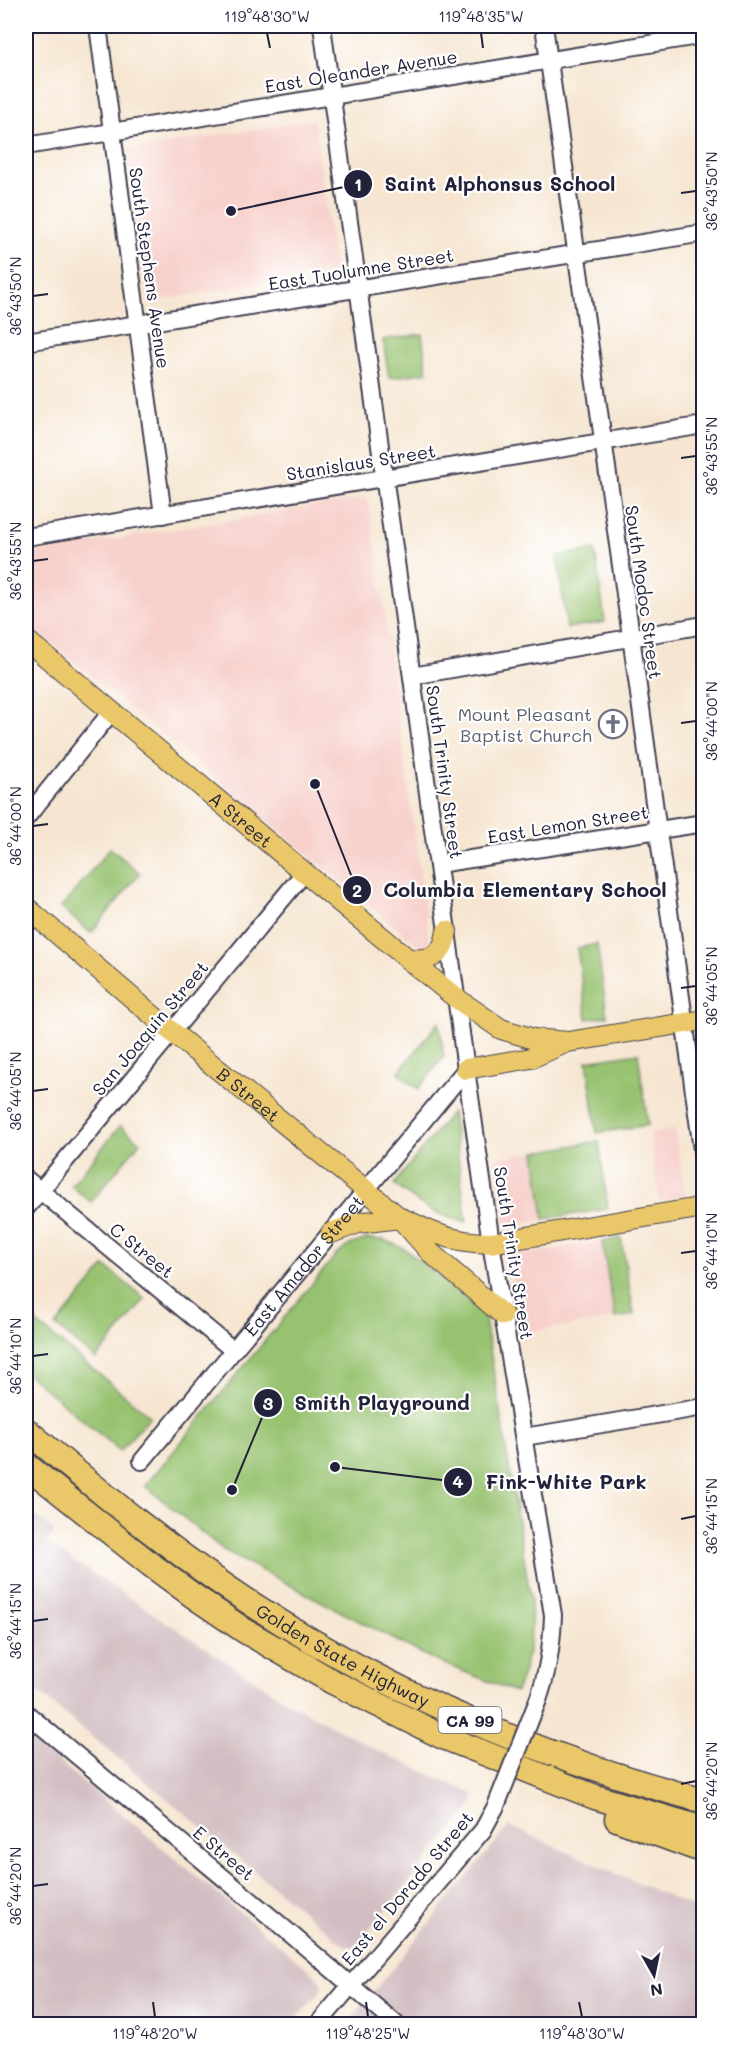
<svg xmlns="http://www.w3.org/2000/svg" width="729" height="2050" font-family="Mali,sans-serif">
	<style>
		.built { fill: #f7d0cb }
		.industrial { fill: #d2bec2 }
		.green { fill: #97c26f; stroke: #5c7255; stroke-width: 1.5 }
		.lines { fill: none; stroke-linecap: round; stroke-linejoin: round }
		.minor-casing { stroke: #423f52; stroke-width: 20 }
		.major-casing { stroke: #423f52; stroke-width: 22 }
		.highway-casing { stroke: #423f52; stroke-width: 27 }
		.minor { stroke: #fff; stroke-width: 16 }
		.major { stroke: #eac769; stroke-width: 20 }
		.highway { stroke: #eac769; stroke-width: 24 }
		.minor-bridge-casing { stroke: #423f52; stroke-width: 20; stroke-linecap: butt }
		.minor-bridge { stroke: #fff; stroke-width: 16 }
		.ticks { fill: none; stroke: #22223b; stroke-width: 2 }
		.labels { text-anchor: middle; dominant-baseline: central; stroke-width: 4.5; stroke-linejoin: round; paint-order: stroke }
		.shield { fill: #fff; stroke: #646476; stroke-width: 1.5 }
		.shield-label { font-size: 16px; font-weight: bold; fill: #22223b }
		.street-label { font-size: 18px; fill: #22223b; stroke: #fff }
		.worship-label { font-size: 18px; fill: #5b616d; stroke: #fff; text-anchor: end }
		.leader { fill: none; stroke: #22223b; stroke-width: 2 }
		.callout-dot { fill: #22223b; stroke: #fff; stroke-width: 2 }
		.mark-label { font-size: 18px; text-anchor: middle; font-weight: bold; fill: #fff }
		.callout-label { font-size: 20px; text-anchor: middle; font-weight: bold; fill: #22223b; stroke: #fff; stroke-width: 4.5; stroke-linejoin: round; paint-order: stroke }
		.neatline { fill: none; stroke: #22223b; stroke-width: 2 }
		.ticks-label { font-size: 15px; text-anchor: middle; fill: #22223b }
	</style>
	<rect width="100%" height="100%" fill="#fff"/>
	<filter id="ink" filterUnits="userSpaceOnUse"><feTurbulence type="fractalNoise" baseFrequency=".0167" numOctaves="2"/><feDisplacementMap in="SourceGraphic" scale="12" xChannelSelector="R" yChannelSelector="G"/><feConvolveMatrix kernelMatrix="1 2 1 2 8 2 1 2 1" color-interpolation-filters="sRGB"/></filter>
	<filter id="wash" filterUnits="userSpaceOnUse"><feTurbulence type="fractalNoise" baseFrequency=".008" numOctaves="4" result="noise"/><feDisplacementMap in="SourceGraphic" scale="24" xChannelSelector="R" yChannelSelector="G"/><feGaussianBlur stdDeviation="1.35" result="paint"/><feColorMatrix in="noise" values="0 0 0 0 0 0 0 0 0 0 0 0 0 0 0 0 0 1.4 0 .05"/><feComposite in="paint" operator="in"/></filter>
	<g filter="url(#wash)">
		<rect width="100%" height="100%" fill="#f6e6d1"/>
		<g class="built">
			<path d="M314,120L335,271L148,302L128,150Z"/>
			<path d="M364,498L369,502L430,946V949L424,950L26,622V554Z"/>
			<path d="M675,1129L685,1196L659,1201L650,1133Z"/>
			<path d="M535,1152L544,1219L505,1226L496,1158Z"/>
			<path d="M602,1242L615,1318L521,1334L508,1257Z"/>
		</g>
		<g class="industrial">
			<path d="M26,1509L55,1531L46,1543L289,1703L381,1752L475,1795L470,1808L355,1947L345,1946L26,1682Z"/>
			<path d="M26,1735L319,1978L322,1985L321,1990L292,2024H26Z"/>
			<path d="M509,1826L703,1912V2024H347Z"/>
		</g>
		<g class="green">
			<path d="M422,334L427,372L389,378L383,340Z"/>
			<path d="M595,550L605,622L567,628L557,556Z"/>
			<path d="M110,848L140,873L91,933L61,908Z"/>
			<path d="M597,944L607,1016L587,1019L577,948Z"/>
			<path d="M439,1022L444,1057L418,1089L398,1073Z"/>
			<path d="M638,1053L648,1125L597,1133L587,1061Z"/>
			<path d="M452,1112L467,1222C437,1217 417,1203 394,1184Z"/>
			<path d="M120,1126L140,1142L91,1202L71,1186Z"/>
			<path d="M599,1141L608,1209L544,1219L535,1152Z"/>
			<path d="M621,1238L634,1315L615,1318L602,1242Z"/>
			<path d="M367,1239L384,1240L405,1249L484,1313L531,1601C533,1633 529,1662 516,1692L434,1660L226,1552L145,1486L336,1255L350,1245Z"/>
			<path d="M105,1266L145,1299L96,1359L56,1326Z"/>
			<path d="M26,1314L150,1416L120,1451L26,1373Z"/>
		</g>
	</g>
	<g filter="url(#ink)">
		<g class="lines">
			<g class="minor-casing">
				<g id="minor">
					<path d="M98,26L163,515"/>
					<path d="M322,26L466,1069L491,1243L553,1615C552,1645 548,1672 538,1700"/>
					<path d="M544,26L631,636L704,1164"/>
					<path d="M26,146L704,35"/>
					<path d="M26,342L704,233"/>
					<path d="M26,537L704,425"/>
					<path d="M412,676L704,625"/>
					<path d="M26,818L112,711"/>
					<path d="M438,864L704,823"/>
					<path d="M26,1179L233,1350"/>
					<path d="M26,1208L304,873"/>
					<path d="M524,1437L704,1407"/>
					<path id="s1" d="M142,1461L466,1069"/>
					<path d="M26,1713L279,1924L396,2024"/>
					<path d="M318,2024L483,1830L496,1806"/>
				</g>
			</g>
			<g class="major-casing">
				<g id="major">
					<path id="s2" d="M26,640L408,959L456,998L501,1029L534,1039L568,1042L704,1020"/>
					<path id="s3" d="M26,907L172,1032L400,1218C412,1222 423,1229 435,1233C453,1240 472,1243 491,1243L704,1207"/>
					<path d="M408,959C433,961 443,956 447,931"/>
					<path d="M466,1069L531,1058L565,1043"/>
					<path d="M331,1233L358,1223L400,1218L431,1253L503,1315"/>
				</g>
			</g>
			<g class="highway-casing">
				<g id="highway">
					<path id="s4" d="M26,1430C99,1491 172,1552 252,1604C390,1694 544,1758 704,1801"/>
					<path d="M26,1465L150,1564L195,1597L245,1631L333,1682L441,1736L595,1797L704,1829"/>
					<path d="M617,1819L704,1851"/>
				</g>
			</g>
			<use href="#minor" class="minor"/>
			<use href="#major" class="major"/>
			<use href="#highway" class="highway"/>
			<g class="minor-bridge-casing">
				<path id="minor-bridge" d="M496,1806L538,1700"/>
			</g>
			<use href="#minor-bridge" class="minor-bridge"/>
		</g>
	</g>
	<path class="ticks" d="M267,33L270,48M481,33L483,48M681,193L696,191M33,296L48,294M681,458L696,456M33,561L48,559M681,723L696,721M33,826L48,824M681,988L696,986M33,1091L48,1089M681,1253L696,1251M33,1356L48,1354M681,1519L696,1516M33,1621L48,1619M681,1784L696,1781M33,1886L48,1884M153,2002L155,2017M366,2002L368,2017M579,2002L582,2017"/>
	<defs>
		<g id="church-ring" transform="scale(1.5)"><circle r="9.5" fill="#fff" stroke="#6b7280" stroke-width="1.5"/><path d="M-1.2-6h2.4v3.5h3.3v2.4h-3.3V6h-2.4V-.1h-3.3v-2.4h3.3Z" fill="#6b7280"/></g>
	</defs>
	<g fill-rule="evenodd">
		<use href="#church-ring" x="613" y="724"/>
	</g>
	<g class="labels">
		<rect class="shield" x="438.5" y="1707" width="63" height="26" rx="4.5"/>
		<g class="shield-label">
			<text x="470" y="1720">CA 99</text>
		</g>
		<g class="street-label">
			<text transform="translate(361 71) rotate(-9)">East Oleander Avenue</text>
			<text transform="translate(150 268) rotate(82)">South Stephens Avenue</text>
			<text transform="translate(361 269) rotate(-9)">East Tuolumne Street</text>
			<text transform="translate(361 462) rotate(-9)">Stanislaus Street</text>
			<text transform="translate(644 592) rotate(82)">South Modoc Street</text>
			<text transform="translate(445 772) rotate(82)">South Trinity Street</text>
			<text stroke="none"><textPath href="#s2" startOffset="280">A Street</textPath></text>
			<text transform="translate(568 824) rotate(-9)">East Lemon Street</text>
			<text transform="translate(150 1028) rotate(-50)">San Joaquin Street</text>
			<text stroke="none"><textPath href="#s3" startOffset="291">B Street</textPath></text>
			<text transform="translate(142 1250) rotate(39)">C Street</text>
			<text transform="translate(514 1253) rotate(81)">South Trinity Street</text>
			<text stroke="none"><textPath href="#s1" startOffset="254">East Amador Street</textPath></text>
			<text stroke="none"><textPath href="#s4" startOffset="390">Golden State Highway</textPath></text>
			<text transform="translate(224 1853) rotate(40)">E Street</text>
			<text transform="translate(407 1888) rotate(-50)">East el Dorado Street</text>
		</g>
		<g class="worship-label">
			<text x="592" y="714">Mount Pleasant<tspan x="592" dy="21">Baptist Church</tspan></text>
		</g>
	</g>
	<path class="leader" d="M231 211L358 184M315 784L357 890M232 1490L268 1403M335 1467L458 1482"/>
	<g class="callout-dot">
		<circle cx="231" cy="211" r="6"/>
		<circle cx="315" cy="784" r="6"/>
		<circle cx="232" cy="1490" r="6"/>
		<circle cx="335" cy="1467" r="6"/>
		<circle cx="358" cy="184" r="15"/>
		<circle cx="357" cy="890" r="15"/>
		<circle cx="268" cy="1403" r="15"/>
		<circle cx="458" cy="1482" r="15"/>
	</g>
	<g class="mark-label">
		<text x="358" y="191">1</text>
		<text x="357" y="897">2</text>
		<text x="268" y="1410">3</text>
		<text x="458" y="1488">4</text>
	</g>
	<g class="callout-label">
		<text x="500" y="191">Saint Alphonsus School</text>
		<text x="525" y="897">Columbia Elementary School</text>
		<text x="382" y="1410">Smith Playground</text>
		<text x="566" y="1489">Fink-White Park</text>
	</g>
	<rect width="729" height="2050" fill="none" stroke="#fff" stroke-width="66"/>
	<g transform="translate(654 1975) rotate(171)" stroke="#ffffff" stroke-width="4.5" paint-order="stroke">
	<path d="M0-4.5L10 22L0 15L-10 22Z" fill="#22223b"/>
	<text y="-9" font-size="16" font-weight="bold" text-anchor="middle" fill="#22223b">N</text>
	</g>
	<rect x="33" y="33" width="663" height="1984" class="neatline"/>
	<g class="ticks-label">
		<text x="267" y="22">119°48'30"W</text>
		<text x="481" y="22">119°48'35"W</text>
		<text transform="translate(712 191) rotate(-90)" y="5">36°43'50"N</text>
		<text transform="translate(16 296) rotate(-90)" y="5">36°43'50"N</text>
		<text transform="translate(712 456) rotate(-90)" y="5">36°43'55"N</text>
		<text transform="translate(16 561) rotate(-90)" y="5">36°43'55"N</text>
		<text transform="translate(712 721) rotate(-90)" y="5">36°44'00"N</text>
		<text transform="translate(16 826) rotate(-90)" y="5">36°44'00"N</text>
		<text transform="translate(712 986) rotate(-90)" y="5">36°44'05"N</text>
		<text transform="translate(16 1091) rotate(-90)" y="5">36°44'05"N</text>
		<text transform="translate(712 1251) rotate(-90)" y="5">36°44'10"N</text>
		<text transform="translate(16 1356) rotate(-90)" y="5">36°44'10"N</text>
		<text transform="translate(712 1516) rotate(-90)" y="5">36°44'15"N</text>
		<text transform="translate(16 1621) rotate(-90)" y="5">36°44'15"N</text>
		<text transform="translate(712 1781) rotate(-90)" y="5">36°44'20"N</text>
		<text transform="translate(16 1886) rotate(-90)" y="5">36°44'20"N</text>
		<text x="155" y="2039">119°48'20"W</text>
		<text x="368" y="2039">119°48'25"W</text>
		<text x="582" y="2039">119°48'30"W</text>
	</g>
</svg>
